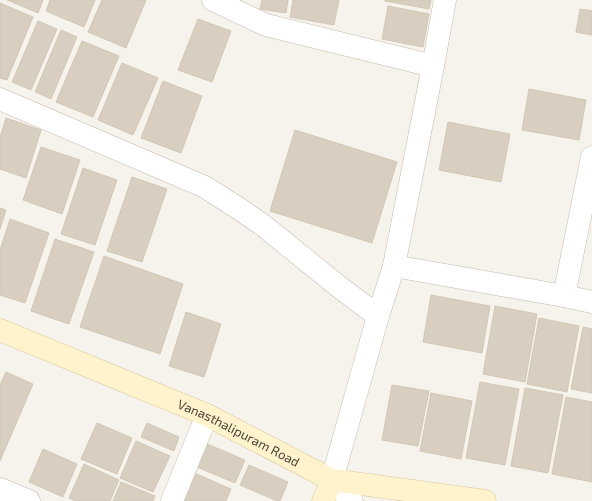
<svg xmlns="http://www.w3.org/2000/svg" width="592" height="501" font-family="'Exo 2',sans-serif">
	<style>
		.building { fill: #d8cfc1; stroke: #d3c7b4 }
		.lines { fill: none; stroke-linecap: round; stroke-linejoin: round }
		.street-casing { stroke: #c2bbae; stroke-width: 23 }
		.secondary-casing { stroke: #d6c79b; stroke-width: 23 }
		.street { stroke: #fff; stroke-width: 22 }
		.secondary { stroke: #fff3cd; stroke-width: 22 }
		.labels { text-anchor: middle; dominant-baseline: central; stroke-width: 3; stroke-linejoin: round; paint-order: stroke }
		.street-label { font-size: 13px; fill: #4b4439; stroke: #fff }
	</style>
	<rect width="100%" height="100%" fill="#f6f3ec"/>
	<g class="building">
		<path d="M7,0H43L38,13Z"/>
		<path d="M50,0H95L84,27L46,11Z"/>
		<path d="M102,0H146L126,48L88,32Z"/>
		<path d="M262,0H288L286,13L260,9Z"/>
		<path d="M293,0H339L334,25L290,17Z"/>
		<path d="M385,0H431L429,9L385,1Z"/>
		<path d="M0,3L33,17L7,80L0,78Z"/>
		<path d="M388,6L429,14L423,47L382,39Z"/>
		<path d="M580,9L592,11V35L576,32Z"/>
		<path d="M198,19L231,31L212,82L178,70Z"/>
		<path d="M38,21L57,29L31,90L12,82Z"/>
		<path d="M61,30L77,37L51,99L35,92Z"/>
		<path d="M82,41L119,56L93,117L56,102Z"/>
		<path d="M122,63L158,78L133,135L98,120Z"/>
		<path d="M163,81L202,96L181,153L141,138Z"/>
		<path d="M529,89L586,100L579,140L522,130Z"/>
		<path d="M6,118L41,130L26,178L0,169V137Z"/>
		<path d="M448,122L510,134L501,182L439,170Z"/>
		<path d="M295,130L397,162L372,243L270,211Z"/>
		<path d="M41,147L80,160L62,214L23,200Z"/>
		<path d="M83,168L117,180L95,245L61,234Z"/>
		<path d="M132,177L167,189L142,262L107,251Z"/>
		<path d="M0,208L6,210L0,229Z"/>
		<path d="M10,219L49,233L25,303L0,295V250Z"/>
		<path d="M55,239L94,252L69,324L31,311Z"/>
		<path d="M104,256L183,284L160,354L80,327Z"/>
		<path d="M431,295L490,306L482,353L423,342Z"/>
		<path d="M495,306L537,314L525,382L483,374Z"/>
		<path d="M186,312L221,324L204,377L169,366Z"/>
		<path d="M539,318L579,326L567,392L527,384Z"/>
		<path d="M583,327L592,329V393L571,389Z"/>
		<path d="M6,372L33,384L0,461V385Z"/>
		<path d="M480,382L519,389L505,465L466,458Z"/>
		<path d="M392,385L429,391L418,446L382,440Z"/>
		<path d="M525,388L563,395L548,473L511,466Z"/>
		<path d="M431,393L472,401L461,459L420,451Z"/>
		<path d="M566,397L592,402V482L552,474Z"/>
		<path d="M97,423L132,438L117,474L81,459Z"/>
		<path d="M147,423L179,437L174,451L141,437Z"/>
		<path d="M136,441L170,456L153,492L120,478Z"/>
		<path d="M207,444L245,460L235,483L197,467Z"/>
		<path d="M43,449L77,464L63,497L29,482Z"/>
		<path d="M84,464L119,480L110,501H75L69,498Z"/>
		<path d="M249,465L288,482L280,501H277L240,485Z"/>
		<path d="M192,472L231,489L226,501H179Z"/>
		<path d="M121,482L155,496L153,501H113Z"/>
	</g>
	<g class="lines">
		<g class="street-casing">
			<g id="street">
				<path d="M213,0L266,25L433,66"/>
				<path d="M0,99L205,187L241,210L264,226L338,286L378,316"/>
				<path d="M394,266L564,296L592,302"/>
				<path d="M564,296L592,157"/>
				<path d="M0,489L29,501"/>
				<path d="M172,501L207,415"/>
				<path d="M352,501L332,480L378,316L394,266L433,66L445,0"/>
			</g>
		</g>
		<g class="secondary-casing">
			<g id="secondary">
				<path id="s1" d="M0,330L207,415L332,480L485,501"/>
				<path d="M323,501L332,480"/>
			</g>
		</g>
		<use href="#street" class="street"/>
		<use href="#secondary" class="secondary"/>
	</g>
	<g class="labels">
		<g class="street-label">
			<text stroke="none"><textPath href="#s1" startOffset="260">Vanasthalipuram Road</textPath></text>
		</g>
	</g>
</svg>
